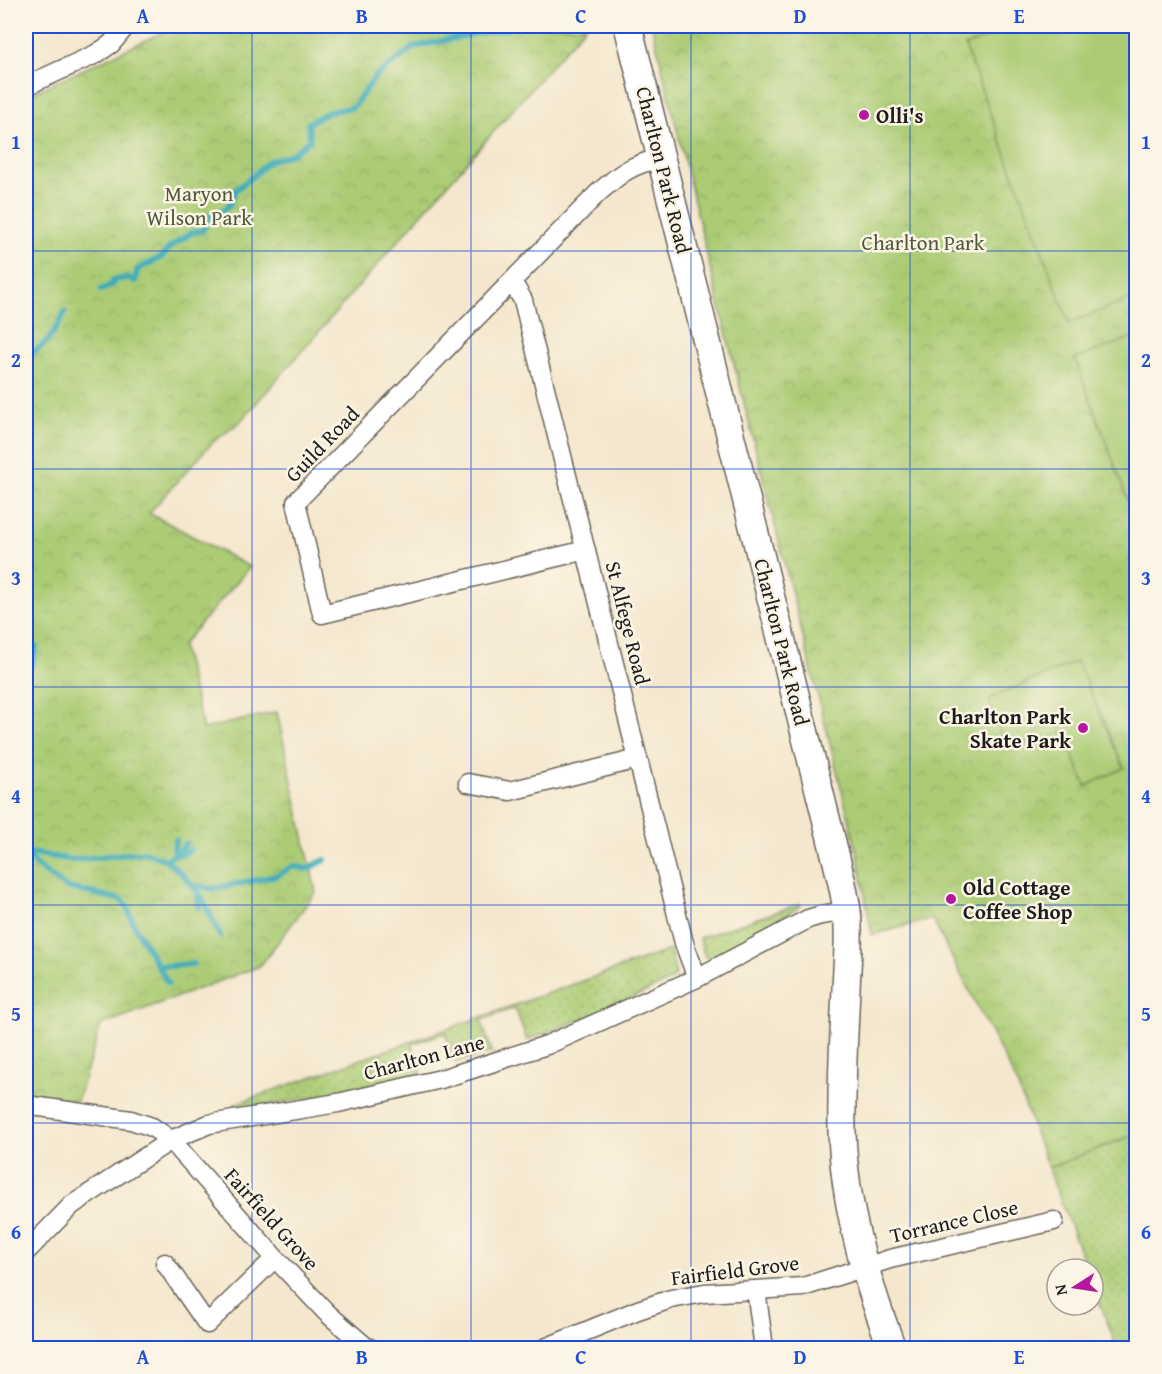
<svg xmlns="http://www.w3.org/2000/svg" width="1162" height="1374" font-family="'Gentium Book Plus',serif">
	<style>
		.grass { fill: url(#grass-dots); stroke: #647448; stroke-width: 1.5 }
		.park { fill: url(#park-crowns); stroke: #647448; stroke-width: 1.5 }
		.pitch { fill: #abcc75; stroke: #647448; stroke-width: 1.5 }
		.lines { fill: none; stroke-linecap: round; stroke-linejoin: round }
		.stream { stroke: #3babb8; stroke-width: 6 }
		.street-casing { stroke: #68635a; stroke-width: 21 }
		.secondary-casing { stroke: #68635a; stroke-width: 30 }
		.street { stroke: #fff; stroke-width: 18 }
		.secondary { stroke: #fff; stroke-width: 27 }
		.grid { fill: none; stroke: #1d4ed8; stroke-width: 1.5; stroke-opacity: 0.55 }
		.poi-dot { fill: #b5179e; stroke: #fcf5e5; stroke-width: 2 }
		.labels { text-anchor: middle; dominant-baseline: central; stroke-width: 5; stroke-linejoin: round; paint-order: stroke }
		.poi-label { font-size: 21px; font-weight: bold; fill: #1c1c1c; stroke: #fcf5e5; text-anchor: start }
		.street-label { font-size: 21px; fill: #1c1c1c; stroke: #fcf5e5 }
		.park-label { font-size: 21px; fill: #4e5a3b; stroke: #fcf5e5 }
		.neatline { fill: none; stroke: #1d4ed8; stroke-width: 2 }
		.grid-label { font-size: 20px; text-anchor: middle; font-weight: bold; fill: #1d4ed8 }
	</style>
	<defs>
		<pattern id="grass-dots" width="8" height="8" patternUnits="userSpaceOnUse" patternTransform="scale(1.5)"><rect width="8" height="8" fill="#abcc75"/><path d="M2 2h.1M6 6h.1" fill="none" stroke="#93af65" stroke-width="1.8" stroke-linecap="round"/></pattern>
		<pattern id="park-crowns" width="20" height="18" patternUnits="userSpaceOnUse" patternTransform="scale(1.5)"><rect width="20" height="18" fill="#abcc75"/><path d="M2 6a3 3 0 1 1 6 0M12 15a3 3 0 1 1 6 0" fill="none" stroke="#93af65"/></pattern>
	</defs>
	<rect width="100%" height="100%" fill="#fcf5e5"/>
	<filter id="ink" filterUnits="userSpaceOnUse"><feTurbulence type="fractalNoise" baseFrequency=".0167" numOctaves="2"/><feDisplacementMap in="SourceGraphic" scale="12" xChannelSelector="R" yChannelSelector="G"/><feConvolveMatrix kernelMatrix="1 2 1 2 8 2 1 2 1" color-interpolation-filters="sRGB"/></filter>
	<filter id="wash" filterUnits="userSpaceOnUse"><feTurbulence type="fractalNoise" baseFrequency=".008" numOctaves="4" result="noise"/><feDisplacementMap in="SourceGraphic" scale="24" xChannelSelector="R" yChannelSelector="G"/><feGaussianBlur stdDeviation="1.35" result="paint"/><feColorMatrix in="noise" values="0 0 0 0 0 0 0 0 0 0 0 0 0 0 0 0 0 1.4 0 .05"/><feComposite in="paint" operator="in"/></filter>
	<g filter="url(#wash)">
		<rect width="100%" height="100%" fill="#f4e7cd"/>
		<g class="grass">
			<path d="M800,904L801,906L720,955L710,958L705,957L699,938Z"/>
			<path d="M670,950L676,975L669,981L603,1011L527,1040L515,1008L481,1020L492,1052L455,1063L445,1033L412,1044L422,1073L330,1094L237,1111L235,1104Z"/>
			<path d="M1136,1134V1348H1117L1093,1285V1269H1087L1048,1168Z"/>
		</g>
		<g class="park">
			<path d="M176,26H586L239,423L212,443L149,513L250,567L182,645L203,729L277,712L316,892L260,966L101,1025L77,1101L26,1094V96Z"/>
			<path d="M652,26H1136V1134L1048,1168L1016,1081L932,919L872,935L857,851L715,288Z"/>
		</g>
		<g class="pitch">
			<path d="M1019,26H1124L1136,60V297L1069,323L965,46Z"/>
			<path d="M1136,336V522L1075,359Z"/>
			<path d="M1077,661L1124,768L1086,786L1057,719L1030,737L1025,743C1017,745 1009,745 1004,739L990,705V700L993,697Z"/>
		</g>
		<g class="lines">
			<g class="stream">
				<path d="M101,290L113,284V280L128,278L135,282L137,270L140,268L162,257L169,248L191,233L203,230L209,216C225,210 231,209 234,191L253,176L269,161L292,154L310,140L308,123L329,112L353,107L376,76L414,47L474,34L507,29L515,26"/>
				<path d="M26,356C46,347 55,332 65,312"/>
				<path d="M26,675L33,662L36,647"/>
				<path d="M176,840L174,847L175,854H183L190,850"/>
				<path d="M26,852L72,860L145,852L166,860L183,875L201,896L220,936"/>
				<path d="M26,852L36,865L65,887L122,900L127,906L133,923L157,965L170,966L193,964"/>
				<path d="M166,860L181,850L186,843"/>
				<path d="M192,886C201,887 203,886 212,889L276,876L294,866L307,869L325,860"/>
				<path d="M197,893L198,907"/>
				<path d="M157,965L168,983"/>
			</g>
		</g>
	</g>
	<g filter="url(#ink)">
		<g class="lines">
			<g class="street-casing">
				<g id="street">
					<path d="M26,86L96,54L111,44L126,26"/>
					<path d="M512,282L523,300L684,943L697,978"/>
					<path d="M586,550L322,614L296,502L598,193C621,173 630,165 661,158"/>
					<path d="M468,783L510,791L638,759"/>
					<path d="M26,1105L131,1120L152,1127L171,1140L275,1258L327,1313L366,1347L370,1348"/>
					<path d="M26,1252L72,1205L171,1140L209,1124L338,1103L441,1079L547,1045L697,978L808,919L821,915L847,911"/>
					<path d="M165,1263L207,1324L275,1258"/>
					<path d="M756,1290L764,1348"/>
					<path d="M545,1348L638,1310L671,1299L704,1293L803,1287L890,1259L1054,1221"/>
				</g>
			</g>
			<g class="secondary-casing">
				<path id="secondary" d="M628,26L836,858C840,875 845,894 847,911C850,937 847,964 846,989C844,1036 841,1084 842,1131C844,1206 866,1279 892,1348"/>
			</g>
			<use href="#street" class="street"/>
			<use href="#secondary" class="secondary"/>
		</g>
	</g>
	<path class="grid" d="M252,26V1348M471,26V1348M691,26V1348M910,26V1348M26,251H1136M26,469H1136M26,687H1136M26,905H1136M26,1123H1136"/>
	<g class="poi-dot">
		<circle cx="864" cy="115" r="6"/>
		<circle cx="1083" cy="728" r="6"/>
		<circle cx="951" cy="899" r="6"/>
	</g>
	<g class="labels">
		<g class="poi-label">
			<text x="876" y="115">Olli's</text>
			<text x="1071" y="716" text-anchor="end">Charlton Park<tspan x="1071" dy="24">Skate Park</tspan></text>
			<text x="963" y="887">Old Cottage<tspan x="963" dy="24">Coffee Shop</tspan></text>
		</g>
		<g class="street-label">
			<text transform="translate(664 170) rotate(76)">Charlton Park Road</text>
			<text transform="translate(322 444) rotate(-46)">Guild Road</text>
			<text transform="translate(628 623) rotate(76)">St Alfege Road</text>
			<text transform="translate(782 642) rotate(76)">Charlton Park Road</text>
			<text transform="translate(424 1057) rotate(-15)">Charlton Lane</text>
			<text transform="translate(272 1219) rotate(48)">Fairfield Grove</text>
			<text transform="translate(954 1221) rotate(-13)">Torrance Close</text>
			<text transform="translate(735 1270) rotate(-7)">Fairfield Grove</text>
		</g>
		<g class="park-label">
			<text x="199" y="193">Maryon<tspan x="199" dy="24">Wilson Park</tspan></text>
			<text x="923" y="242">Charlton Park</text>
		</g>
	</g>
	<rect width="1162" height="1374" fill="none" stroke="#fcf5e5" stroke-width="66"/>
	<g transform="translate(1075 1287) rotate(258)"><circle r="28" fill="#fcf5e5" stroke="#a29e95" stroke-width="1.5"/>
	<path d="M0-4.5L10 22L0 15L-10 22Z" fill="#b5179e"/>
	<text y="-9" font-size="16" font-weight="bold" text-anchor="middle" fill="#1c1c1c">N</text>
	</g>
	<rect x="33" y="33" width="1096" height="1308" class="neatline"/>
	<g class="grid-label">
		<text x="143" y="23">A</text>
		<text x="362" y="23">B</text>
		<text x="581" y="23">C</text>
		<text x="800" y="23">D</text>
		<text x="1019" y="23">E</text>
		<text x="16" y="149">1</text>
		<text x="1146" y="149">1</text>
		<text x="16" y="367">2</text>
		<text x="1146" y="367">2</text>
		<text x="16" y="585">3</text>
		<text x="1146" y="585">3</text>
		<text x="16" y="803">4</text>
		<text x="1146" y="803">4</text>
		<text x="16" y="1021">5</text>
		<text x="1146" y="1021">5</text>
		<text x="16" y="1239">6</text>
		<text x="1146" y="1239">6</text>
		<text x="143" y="1364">A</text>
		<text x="362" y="1364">B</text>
		<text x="581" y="1364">C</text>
		<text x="800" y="1364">D</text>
		<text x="1019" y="1364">E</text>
	</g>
</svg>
